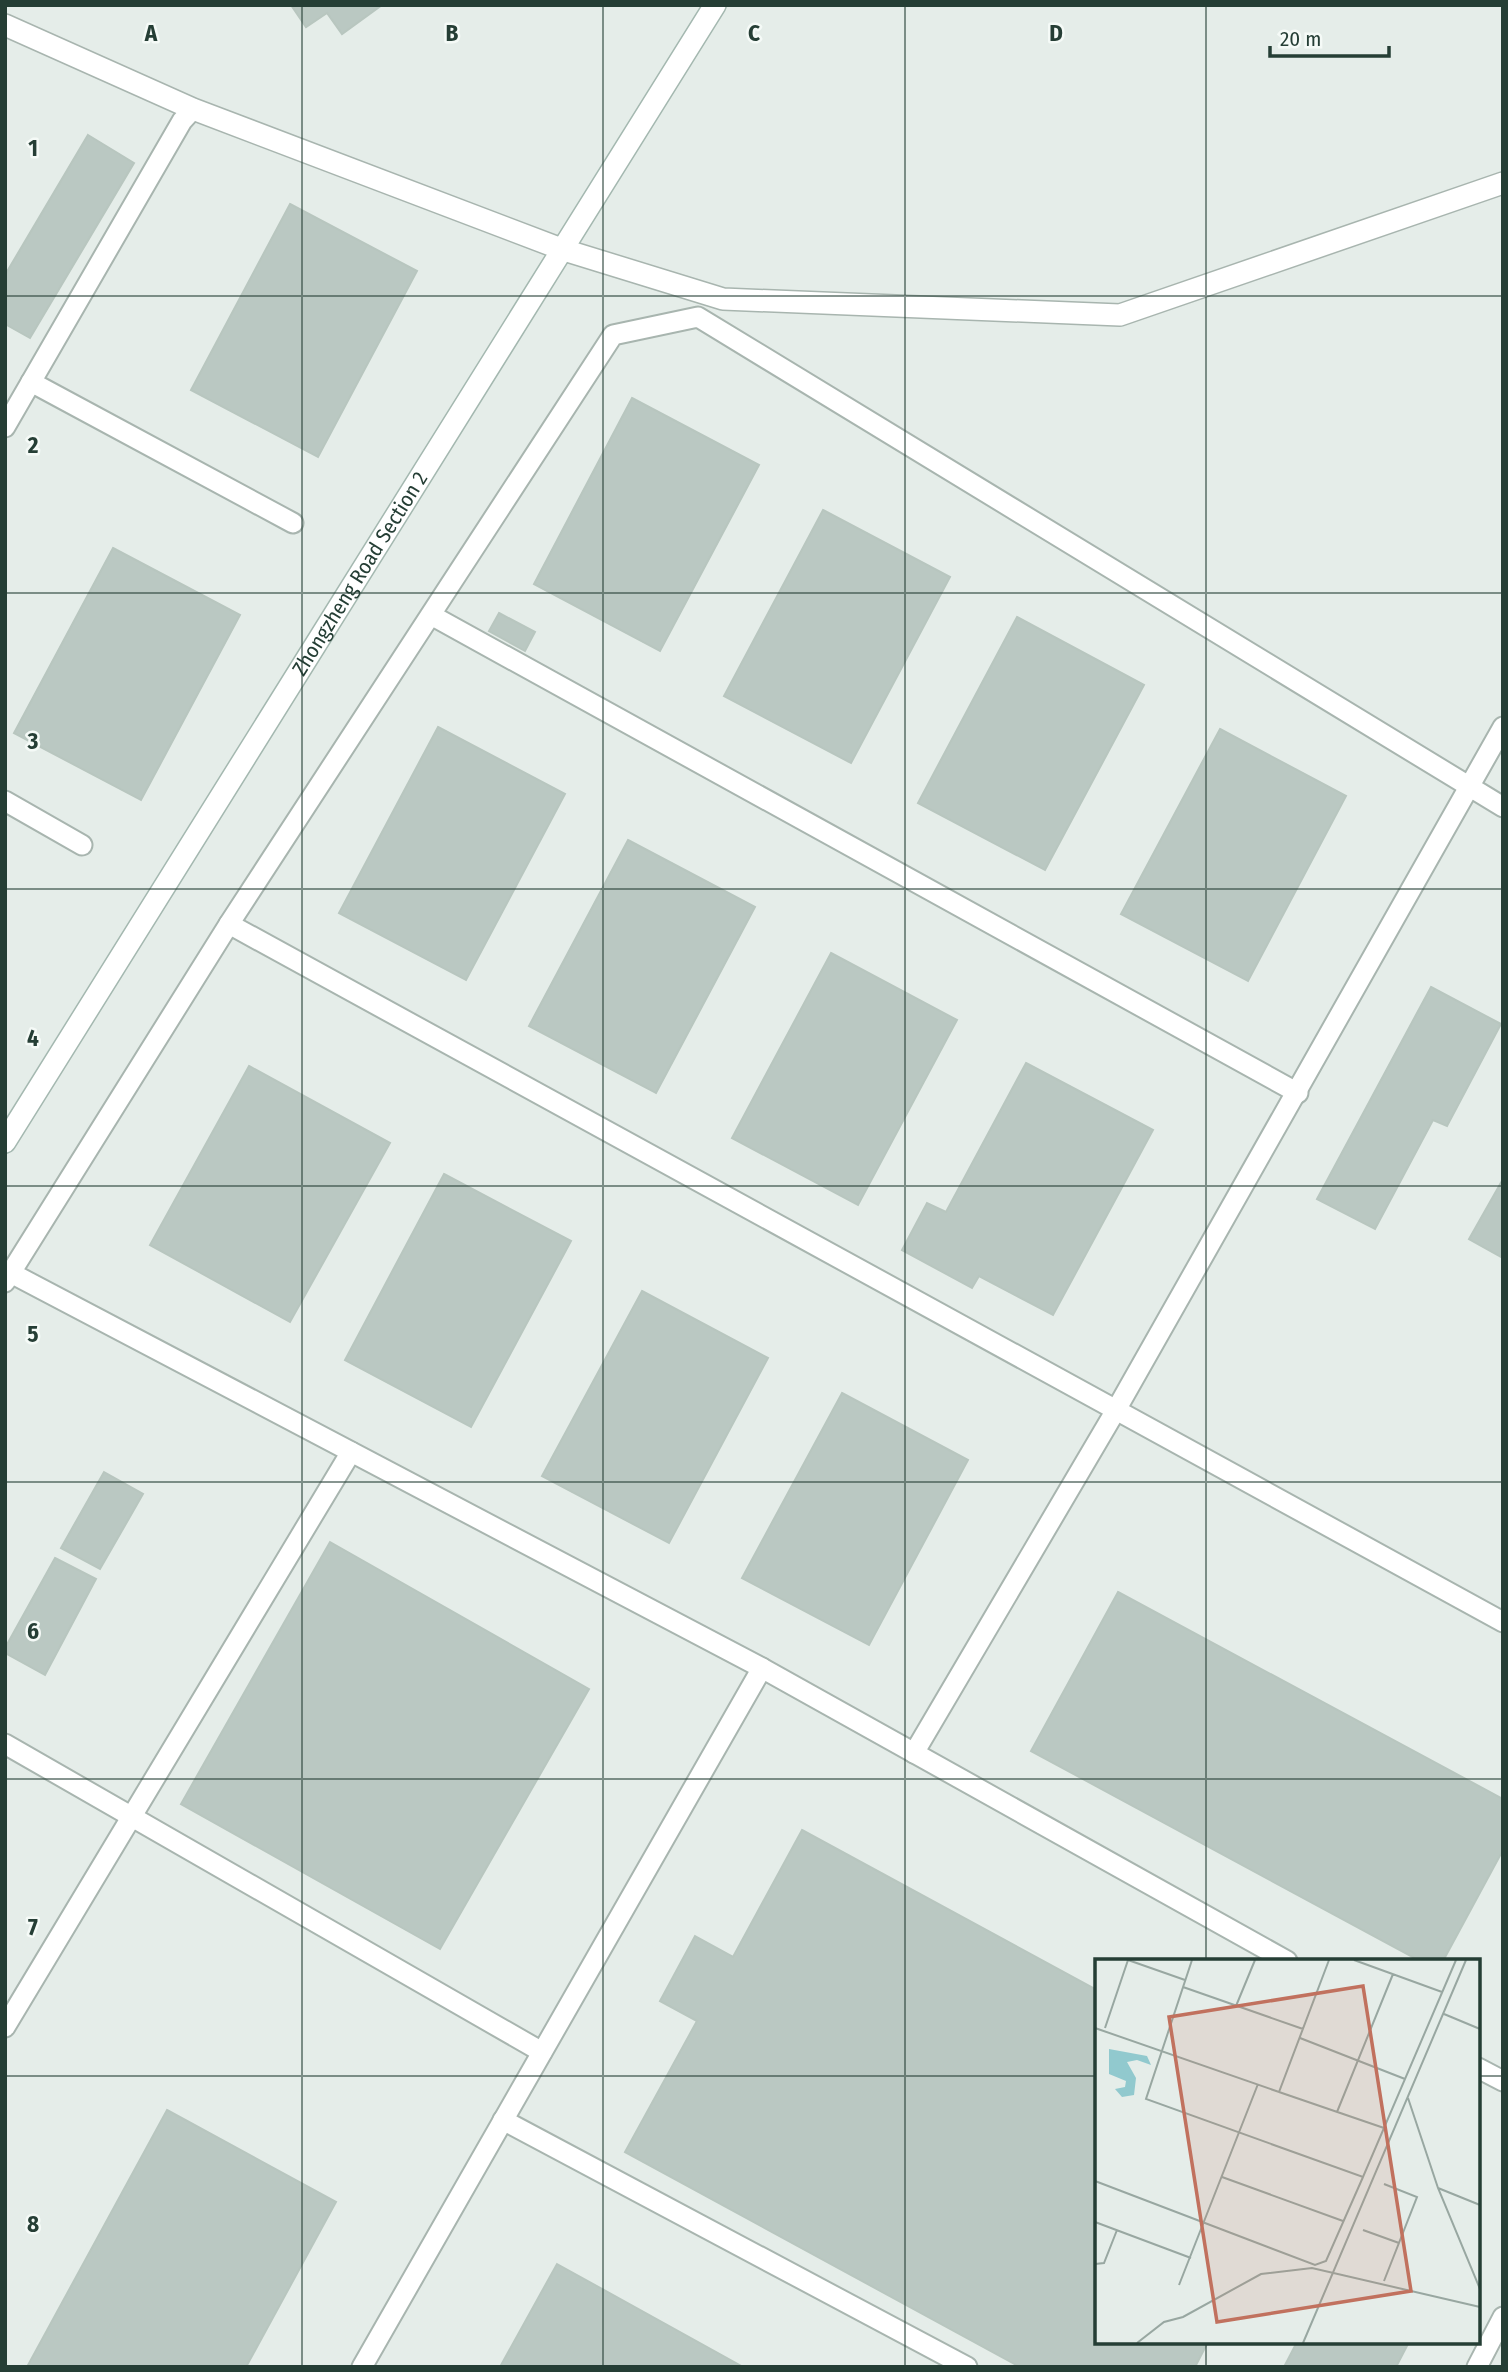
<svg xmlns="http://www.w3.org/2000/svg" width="1508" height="2372" font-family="'Fira Sans Condensed',sans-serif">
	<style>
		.building { fill: #bac8c2; stroke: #b8c6bf; stroke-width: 2 }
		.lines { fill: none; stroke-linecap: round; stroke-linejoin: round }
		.lane-casing { stroke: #a8b5af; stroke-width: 23 }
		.street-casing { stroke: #a8b5af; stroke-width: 24 }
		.secondary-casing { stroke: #a4b8b0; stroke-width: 24 }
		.lane { stroke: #fff; stroke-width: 19 }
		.street { stroke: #fff; stroke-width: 21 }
		.secondary { stroke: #fff; stroke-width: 21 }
		.grid { fill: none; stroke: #253e35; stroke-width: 2; stroke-opacity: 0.55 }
		.labels { text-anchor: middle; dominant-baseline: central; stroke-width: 5; stroke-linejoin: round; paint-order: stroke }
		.street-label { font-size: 21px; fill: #253e35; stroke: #f5faf7 }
		.inset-road { fill: none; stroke: #98a7a1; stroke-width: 2 }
		.view { fill: #c1715e; fill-opacity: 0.15; stroke: #c1715e; stroke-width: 3.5 }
		.inset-edge { fill: none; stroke: #253e35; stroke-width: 3.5 }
		.grid-label { font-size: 23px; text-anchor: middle; font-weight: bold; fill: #253e35; stroke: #f5faf7; stroke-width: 5; stroke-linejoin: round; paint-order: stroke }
	</style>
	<rect width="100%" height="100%" fill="#e5ede9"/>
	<g class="building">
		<path d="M291,5H382L342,34L327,13L306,27Z"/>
		<path d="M88,135L134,163L30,338L5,324V275Z"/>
		<path d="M290,204L417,271L318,457L191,390Z"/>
		<path d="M632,398L759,465L660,651L534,584Z"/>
		<path d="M823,510L950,577L851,763L724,696Z"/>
		<path d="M113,548L240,615L141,800L14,733Z"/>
		<path d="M499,613L535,632L525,651L489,631Z"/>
		<path d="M1017,617L1144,685L1045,870L918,803Z"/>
		<path d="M438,727L565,794L466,980L339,913Z"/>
		<path d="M1220,729L1346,796L1248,981L1121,914Z"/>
		<path d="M628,840L755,907L656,1093L529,1026Z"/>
		<path d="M831,953L957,1020L858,1205L732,1138Z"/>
		<path d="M1431,987L1501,1024L1447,1126L1433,1120L1375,1229L1317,1199Z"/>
		<path d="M1026,1063L1153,1130L1053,1315L979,1276L972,1288L902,1250L927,1203L946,1212Z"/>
		<path d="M249,1066L390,1143L290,1322L150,1245Z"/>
		<path d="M444,1174L571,1241L471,1427L345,1360Z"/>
		<path d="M1503,1179V1258L1469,1239Z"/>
		<path d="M642,1291L768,1358L669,1543L542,1476Z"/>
		<path d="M842,1393L968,1460L869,1645L742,1578Z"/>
		<path d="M104,1472L143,1494L100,1569L61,1548Z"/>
		<path d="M330,1542L589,1689L440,1949L181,1804Z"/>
		<path d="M55,1558L96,1579L45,1675L5,1653V1648Z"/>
		<path d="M1118,1592L1503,1799V1850L1443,1961H1420L1031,1751Z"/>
		<path d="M802,1830L1097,1990V2342H1208L1195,2367H1020L625,2152L697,2021L660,2001L695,1936L733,1957Z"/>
		<path d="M167,2110L336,2202L246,2367H27Z"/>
		<path d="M557,2264L743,2367H500Z"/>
		<path d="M1297,2342H1409L1396,2367H1284Z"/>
	</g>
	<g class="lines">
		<g class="lane-casing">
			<g id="lane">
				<path d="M31,382L293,523"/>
				<path d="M5,427L182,121L193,109"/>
				<path d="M431,615L1298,1093"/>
				<path d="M5,801L82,845"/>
				<path d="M229,924L613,335L698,317L1503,807"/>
				<path d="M11,1273L762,1668"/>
				<path d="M5,1282L229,924L1503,1622"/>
				<path d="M5,1744L542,2052"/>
				<path d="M914,1753L1116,1410L1503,727"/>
				<path d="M5,2027L351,1452"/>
				<path d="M1478,2068L1503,2081"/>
				<path d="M503,2120L967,2367"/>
				<path d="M362,2367L762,1668L1287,1961"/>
				<path d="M1477,2367L1503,2317"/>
			</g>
		</g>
		<g class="street-casing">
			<path id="street" d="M5,25L193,109L564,250L723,299L1120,315L1503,183"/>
		</g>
		<g class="secondary-casing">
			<g id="secondary">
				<path id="s1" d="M5,1142L715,5"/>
			</g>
		</g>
		<use href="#lane" class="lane"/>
		<use href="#street" class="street"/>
		<use href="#secondary" class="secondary"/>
	</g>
	<path class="grid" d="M302,5V2367M603,5V2367M905,5V2367M1206,5V1961M5,296H1503M5,593H1503M5,889H1503M5,1186H1503M5,1482H1503M5,1779H1503M5,2076H1097M1478,2076H1503M1206,2342V2367"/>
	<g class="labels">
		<g class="street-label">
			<text stroke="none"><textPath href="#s1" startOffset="670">Zhongzheng Road Section 2</textPath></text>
		</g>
	</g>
	<g transform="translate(1095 1959)">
		<rect width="385" height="385" fill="#e5ede9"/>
		<path d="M14,90L52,97L56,106L42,101L32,103L41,119L39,136L27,138L20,130L30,128L31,122L14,115Z" fill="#91c9ce"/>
		<path class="inset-road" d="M33,1L90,21M97,1L51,140L268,218L361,1M259,1L347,33M88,28L208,70M141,47L160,1M349,55L385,70M0,69L184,133L234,1M10,69L33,1M205,79L310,120M184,133L289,169M313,139L343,229L385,330M242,153L298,15M127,218L248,262M0,222L220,306L231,302L268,218M289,225L322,238L289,322M343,229L385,246M0,263L96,299M268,271L304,284M0,305L9,304L22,271M84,326L163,125M42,384L69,363L88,358L166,315L217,309L385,348M208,384L371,1"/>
		<path class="view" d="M268,27L316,332L122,363L74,58Z"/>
		<rect width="385" height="385" class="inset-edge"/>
	</g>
	<g class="grid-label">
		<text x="151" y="41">A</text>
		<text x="452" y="41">B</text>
		<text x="754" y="41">C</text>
		<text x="1056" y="41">D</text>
		<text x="33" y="156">1</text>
		<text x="33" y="453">2</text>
		<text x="33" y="749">3</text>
		<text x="33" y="1046">4</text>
		<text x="33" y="1342">5</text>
		<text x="33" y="1639">6</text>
		<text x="33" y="1935">7</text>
		<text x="33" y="2232">8</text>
	</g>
	<rect width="1508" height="2372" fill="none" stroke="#253e35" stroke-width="14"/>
	<path d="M1270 46v10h119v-10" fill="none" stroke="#253e35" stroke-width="3.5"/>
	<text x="1280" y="46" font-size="21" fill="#253e35" stroke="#f5faf7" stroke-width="5" paint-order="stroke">20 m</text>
</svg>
